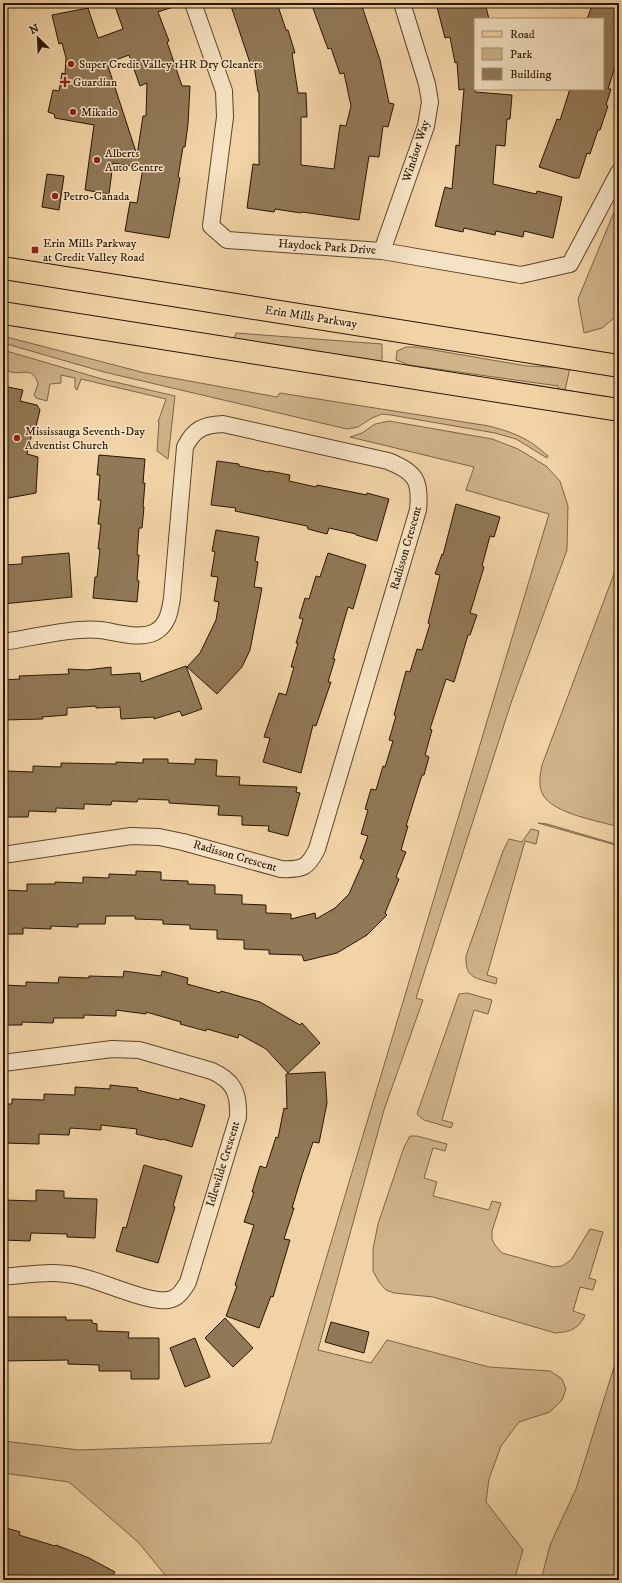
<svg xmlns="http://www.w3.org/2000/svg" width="622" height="1583" font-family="'IM FELL DW Pica',serif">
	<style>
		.green { fill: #cfb389; stroke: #7c6445 }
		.building { fill: #917856; stroke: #291601; fill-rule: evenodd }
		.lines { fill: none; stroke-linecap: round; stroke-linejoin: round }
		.street-casing { stroke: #5b452a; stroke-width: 18 }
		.primary-casing { stroke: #291601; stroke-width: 24 }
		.street { stroke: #f6e2c4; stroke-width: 16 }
		.primary { stroke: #f1d3a5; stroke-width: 22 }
		.poi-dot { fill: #8f2418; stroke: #f6e2c4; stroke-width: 1.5 }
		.labels { text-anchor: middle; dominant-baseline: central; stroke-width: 3; stroke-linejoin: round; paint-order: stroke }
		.poi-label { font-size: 12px; fill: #291601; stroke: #f6e2c4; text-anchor: start }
		.street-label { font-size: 12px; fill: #291601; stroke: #f6e2c4 }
	</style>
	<rect width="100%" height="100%" fill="#f1d3a5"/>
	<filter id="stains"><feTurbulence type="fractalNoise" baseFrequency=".005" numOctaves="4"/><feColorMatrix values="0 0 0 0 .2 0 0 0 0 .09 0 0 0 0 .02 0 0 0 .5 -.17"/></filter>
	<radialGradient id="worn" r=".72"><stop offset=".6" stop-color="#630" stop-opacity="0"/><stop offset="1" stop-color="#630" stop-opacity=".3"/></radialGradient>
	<g class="green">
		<path d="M619,200V314L602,328L584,333L578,299Z"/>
		<path d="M236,333L382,344V362L234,339Z"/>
		<path d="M3,336L145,373L277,397L280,393L489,426C515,433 528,438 548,456L547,458L516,439L495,433L391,415L382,414L372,418L358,427L347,429L104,372L3,343Z"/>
		<path d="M406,347H416L527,366L570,368L565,390H559L558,386L409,365L396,360L397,351Z"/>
		<path d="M3,350L102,379L175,396L168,459L157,451L159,422H158L166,399L81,379L77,390L75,388V378L61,375V383L50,384L47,401L36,398L34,395L38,384C33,366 23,375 11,372C8,371 6,369 3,367Z"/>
		<path d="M389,421L492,439L518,449L546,466L560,481L568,506L567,550L512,700L416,998L423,1000L384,1110L318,1350L371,1363L387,1340L489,1367L550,1371L562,1379L566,1389L562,1400L550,1412L519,1422L501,1446L489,1479L486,1502L523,1550L514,1580H169L139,1543L69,1482L3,1473V1441L79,1450L271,1443L549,514L466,490L474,467L350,437L362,433L375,424Z"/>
		<path d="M619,552V827C599,821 554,814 543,795C538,786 540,775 542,765L614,574Z"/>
		<path d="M538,823L547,824L619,845V846Z"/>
		<path d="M531,829L539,831L536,844L525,841L487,975L497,978L496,984C476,978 465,979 466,956L503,851L509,839L522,842Z"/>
		<path d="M467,993L492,1000L488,1014L474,1010L442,1120L453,1123L451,1128L424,1120L417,1114L459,994Z"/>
		<path d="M410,1136H417L447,1144L445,1151L433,1148L424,1178L437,1182L433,1196L489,1210L492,1201L501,1203L492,1231V1239L495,1245L502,1253L553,1267L562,1266L571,1260L590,1229L603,1232L589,1278L596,1280L593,1290L580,1287L573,1311L585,1315C579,1329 570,1332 555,1333L433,1297L394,1293L386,1290L379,1282L373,1271V1249L378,1224L404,1147Z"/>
		<path d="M619,1351V1580H541L550,1545L576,1489Z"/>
	</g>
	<g class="building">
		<path d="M114,3H179V5L158,12L169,41L167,42L182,86H190L188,124L185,147H183L178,177L180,178L169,238L125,231L130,202L137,203L143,168L113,163L109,194L85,190L94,125L55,118L54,114L48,112L53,90L59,91L62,73L65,74L66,58L62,43L59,44L52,15L88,8L98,38L123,29ZM129,55L140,86L147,83L146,116H143L137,155L107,63Z"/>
		<path d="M230,3H277L286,30H288L295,53H292L298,93H306L307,117H301V165L334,169L340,125L346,126L351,106L344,73L340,74L331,48L328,49L311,3H361L380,60L389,103L394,104L388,127L383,126L379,157L369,156L359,220L302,212L301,213L275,209L274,212L247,208L253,164L259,165V92H258L254,65L251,66Z"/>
		<path d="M436,3H485L489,19H475V92L512,95L510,119H507L505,146L496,145L493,184L536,194L537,191L562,197L553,238L524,231L523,237L496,231L495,235L464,228L463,232L435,226L445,187L452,189L456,145L459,146L464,89L459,90L457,62L455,63L450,37L445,38Z"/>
		<path d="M593,3H619V54L608,89H611L606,105L608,106L600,130H598L590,154L587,153L579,178H574L539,167L557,119L560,120L570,89H603V19H587Z"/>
		<path d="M47,174L64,176L59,210L42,207Z"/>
		<path d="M3,386L23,390L20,401L37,405L40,410L35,430L33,429L27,454L38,457L36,493L3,499Z"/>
		<path d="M99,455L145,459L143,483H145L143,507H144L142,528H139L137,555H139L137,580L139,581L137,602L93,598L95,577H97L100,549H98L101,524H98L101,500H98L100,475H97Z"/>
		<path d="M217,461L239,464V466L269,472V471L290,475L289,481L316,487L317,485L367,495V493L389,499L377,541L356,535V534L329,528L327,534L308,529L307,526L235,511L236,508L211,505Z"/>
		<path d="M456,504L500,517L494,537L490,536L482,566L484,567L470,613L477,615L470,635H468L454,682L446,679L430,729L432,730L425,755L429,757L424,775H422L406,826H408L401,850L406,852L396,877L399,879L385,913L387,915L367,935L337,953L304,961L302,955L269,954V950L244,949V940L217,939V930L190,929V925L163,924V920L135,919V916H106L105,924H78V927L51,926V929L23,928V934H3V890L27,891V884H55V882L83,883V877L109,878V874L136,875V871L161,872V880L188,881V884L215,885V894L242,895V904L266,905V913L291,914V919L315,913L316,919L335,908L349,894L364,860L360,858L368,836L361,834L368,810L365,809L371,789L376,790L383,766L385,767L393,741L389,740L396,716L394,715L406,671L410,672L417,649L422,650L430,624L428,623L440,575L435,574L442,554L443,555Z"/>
		<path d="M216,530L259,537L255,561L258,562L254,587L262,588L250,650L242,667L217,694L187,667L200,653L216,620L219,602L214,601L218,577L211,576L215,552L212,551Z"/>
		<path d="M69,553L72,597L3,604V565L22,564V557Z"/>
		<path d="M328,553L366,565L353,609L348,607L333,659H335L328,682H331L316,726L313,725L301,773L263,762L270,738L264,737L279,693L286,695L294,667H291L298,643H296L303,619L299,618L305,598L309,599L316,576L320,577Z"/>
		<path d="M186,666L202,709L182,716L180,711L154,719V717L121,719L120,707L96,708V706L67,708V715L42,717L43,719L3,720V680L20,679L19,676L69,674L68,669L87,670L111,667V675L140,673L141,682Z"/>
		<path d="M143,759H168V763L195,764V759L217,760L216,776L240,777L239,785L297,787L296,792L300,793L288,836L268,831L269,826L242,825V816L218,815L219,806L169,803V800L138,799L137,802L112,801L111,805L84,804V809L56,808V812L29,811L28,817H5L6,771L33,772V766L61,767V763L116,764V762L143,763Z"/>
		<path d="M124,971L161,976L162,971L188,978L187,984L220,993L221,991L260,1002L300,1025L302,1023L320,1043L288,1073L266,1049L239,1034L238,1038L207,1029L206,1031L180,1024L181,1022L146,1012V1014L116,1010V1016L84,1015V1018H54L53,1023L22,1022V1025H3V985L26,986V982L58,983L59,977L89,978V976L123,977Z"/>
		<path d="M325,1072L327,1103L319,1143L313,1142L302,1175L292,1208H294L284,1239L290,1240L273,1297L271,1296L259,1328L226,1316L237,1286L235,1285L254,1225L244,1222L254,1192H252L260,1166L266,1168L276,1137L278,1138L284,1108L287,1109L286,1074Z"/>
		<path d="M110,1085L138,1088L137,1090L179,1100L180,1098L205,1105L192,1147L162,1139V1140L136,1134L137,1129L101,1125V1130L70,1128L69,1135L39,1134V1144L3,1143V1104H12V1099L44,1100V1094L75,1095V1087L110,1089Z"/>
		<path d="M144,1165L182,1176L173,1206L175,1207L158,1263L116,1251L123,1227L126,1228Z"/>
		<path d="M36,1190L64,1191V1198L97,1199L95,1238L67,1237V1234L31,1233L30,1241L3,1240L4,1200L36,1201Z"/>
		<path d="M7,1317H66V1320H92V1323L97,1324V1331L129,1332L128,1338H159V1379H131V1371H99V1365L68,1364V1360L3,1361V1322H7Z"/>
		<path d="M225,1318L253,1348L233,1367L205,1338Z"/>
		<path d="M331,1322L369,1332L364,1353L325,1342Z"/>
		<path d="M195,1338L210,1377L185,1387L170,1348Z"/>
		<path d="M3,1527L20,1532L19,1535L55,1546L56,1545L89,1558L115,1572L110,1580H19L10,1577L11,1575L3,1573Z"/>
	</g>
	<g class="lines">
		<g class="street-casing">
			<g id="street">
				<path d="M193,3L224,91L225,117L211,226L227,240L382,251L521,275L570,264L619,172"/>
				<path d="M382,251L426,126L430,102L427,84L402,3"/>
				<path d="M3,642C30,638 75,627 100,630C117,632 139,640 155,632C168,625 170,611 172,598L185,447C194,429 203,425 223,424L388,461C416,472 421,481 418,510L317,849C308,868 302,870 281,869L183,842L159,837L131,836L3,855"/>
				<path d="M3,1063L112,1049L139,1050L212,1071C234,1081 239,1093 238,1117L188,1282C183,1290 178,1299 168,1300C148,1303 104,1282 82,1277C56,1270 30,1274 3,1277"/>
			</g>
		</g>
		<g class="primary-casing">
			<g id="primary">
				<path d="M3,268L619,366"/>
				<path d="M3,313L619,410"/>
			</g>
		</g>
		<use href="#street" class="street"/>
		<use href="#primary" class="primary"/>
	</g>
	<g class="poi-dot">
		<circle cx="71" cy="64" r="4"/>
		<path d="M63 76h4v4h4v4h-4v4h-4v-4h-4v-4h4z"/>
		<circle cx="73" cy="112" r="4"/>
		<circle cx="97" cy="160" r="4"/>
		<circle cx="55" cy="196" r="4"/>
		<rect x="31" y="246" width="8" height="8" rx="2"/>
		<circle cx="17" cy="438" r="4"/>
	</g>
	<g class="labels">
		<g class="poi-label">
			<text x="79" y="64">Super Credit Valley 1HR Dry Cleaners</text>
			<text x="73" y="82">Guardian</text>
			<text x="81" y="112">Mikado</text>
			<text x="105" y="153">Alberts<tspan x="105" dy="14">Auto Centre</tspan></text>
			<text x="63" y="196">Petro-Canada</text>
			<text x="43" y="243">Erin Mills Parkway<tspan x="43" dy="14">at Credit Valley Road</tspan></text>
			<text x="25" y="431">Mississauga Seventh-Day<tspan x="25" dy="14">Adventist Church</tspan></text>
		</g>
		<g class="street-label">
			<text transform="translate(416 151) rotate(-72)">Windsor Way</text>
			<text transform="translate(327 247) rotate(4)">Haydock Park Drive</text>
			<text transform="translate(311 317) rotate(9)">Erin Mills Parkway</text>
			<text transform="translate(406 548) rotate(-74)">Radisson Crescent</text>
			<text transform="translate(235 856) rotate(16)">Radisson Crescent</text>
			<text transform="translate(223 1164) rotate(-73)">Idlewilde Crescent</text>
		</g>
	</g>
	<rect width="622" height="1583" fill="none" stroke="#f1d3a5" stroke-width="16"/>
	<rect x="4" y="4" width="614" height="1575" fill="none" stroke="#291601" stroke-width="2"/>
	<rect x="8" y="8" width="606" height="1567" fill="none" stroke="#291601"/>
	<rect x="474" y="18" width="130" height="72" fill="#f6e2c4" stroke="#a49076"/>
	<rect x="482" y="31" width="20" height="6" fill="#f1d3a5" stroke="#a49076"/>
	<text x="510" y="38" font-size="12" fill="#291601">Road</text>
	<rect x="482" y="48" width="20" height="12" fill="#cfb389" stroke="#a49076"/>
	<text x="510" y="58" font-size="12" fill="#291601">Park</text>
	<rect x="482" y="68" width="20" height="12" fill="#917856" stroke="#a49076"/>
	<text x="510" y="78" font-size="12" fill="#291601">Building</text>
	<g transform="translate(38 38) rotate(336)" stroke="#f6e2c4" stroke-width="3" paint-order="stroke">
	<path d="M0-3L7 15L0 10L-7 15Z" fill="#291601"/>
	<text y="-6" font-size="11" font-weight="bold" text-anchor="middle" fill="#291601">N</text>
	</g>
	<rect width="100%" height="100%" filter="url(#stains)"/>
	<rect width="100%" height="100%" fill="url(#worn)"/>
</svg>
